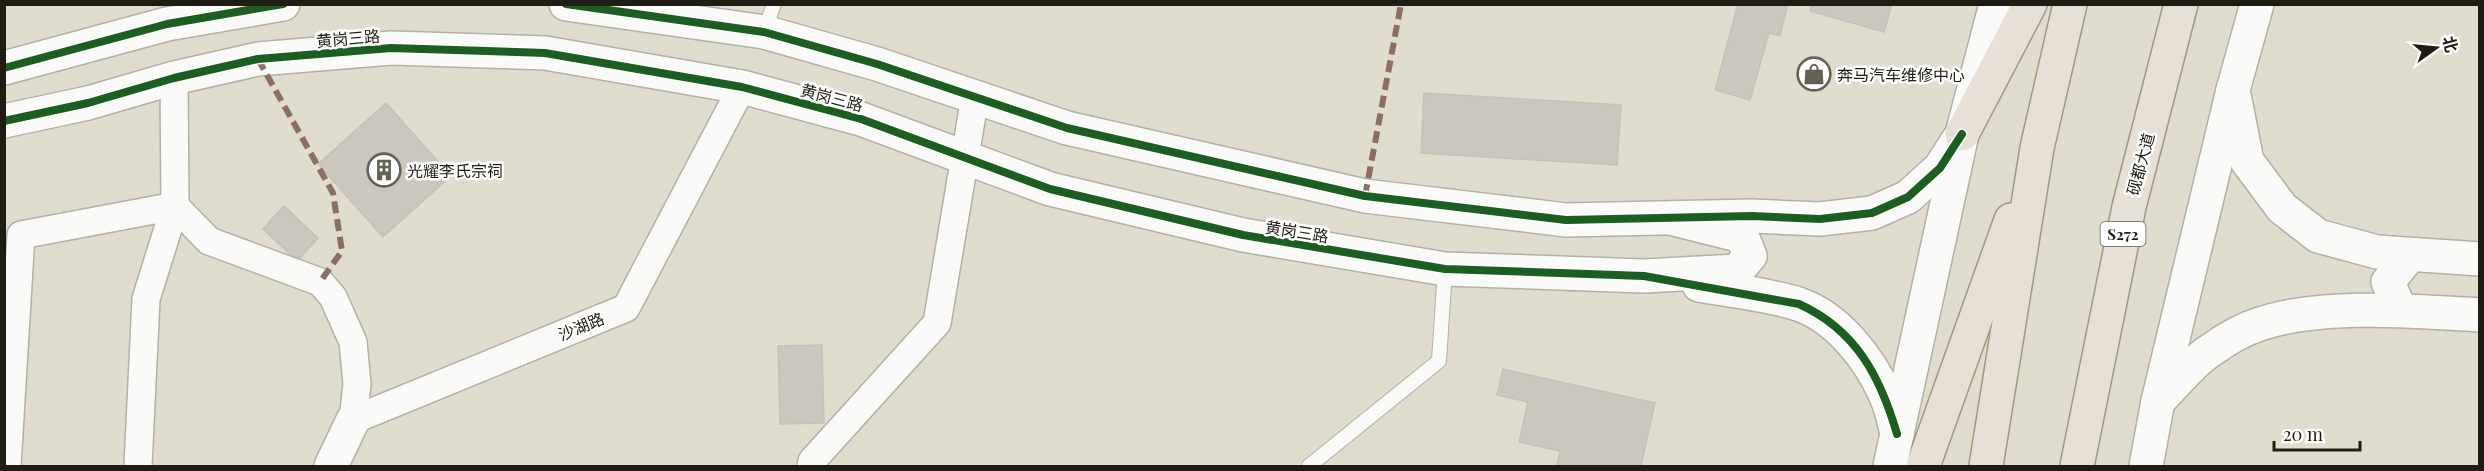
<svg xmlns="http://www.w3.org/2000/svg" width="2484" height="471" font-family="'Playfair Display','Noto Sans SC',serif">
	<style>
		.building { fill: #ccc7be; stroke: #c7c2b7; stroke-width: 1.5 }
		.lines { fill: none; stroke-linecap: round; stroke-linejoin: round }
		.service-casing { stroke: #b3b0a5; stroke-width: 16 }
		.minor-casing { stroke: #b3b0a5; stroke-width: 30 }
		.tertiary-casing { stroke: #b3b0a5; stroke-width: 36 }
		.secondary-casing { stroke: #b3b0a5; stroke-width: 36 }
		.primary-casing { stroke: #a19883; stroke-width: 36 }
		.service { stroke: #fafaf8; stroke-width: 14 }
		.minor { stroke: #fafaf8; stroke-width: 27 }
		.tertiary { stroke: #fafaf8; stroke-width: 33 }
		.secondary { stroke: #fafaf8; stroke-width: 33 }
		.primary { stroke: #e6e0d7; stroke-width: 33 }
		.quiet { stroke: #8d6e63; stroke-width: 6; stroke-dasharray: 12 6; stroke-linecap: butt }
		.cycleway-casing { stroke: #fff; stroke-width: 11 }
		.cycleway { stroke: #1b5e20; stroke-width: 8 }
		.labels { text-anchor: middle; dominant-baseline: central; stroke-width: 5; stroke-linejoin: round; paint-order: stroke }
		.shield { fill: #fff; stroke: #62615a; stroke-width: 1.5 }
		.shield-label { font-size: 15px; font-weight: bold; fill: #1f1d13 }
		.street-label { font-size: 16px; fill: #1f1d13; stroke: #fff }
		.poi-label { font-size: 16px; fill: #1f1d13; stroke: #fff; text-anchor: start }
	</style>
	<rect width="100%" height="100%" fill="#e0ddcf"/>
	<g class="building">
		<path d="M1738,4H1788L1780,36L1769,33L1750,100L1715,90Z"/>
		<path d="M1811,4H1892L1884,32L1810,11Z"/>
		<path d="M1424,93L1621,105L1617,165L1421,153Z"/>
		<path d="M386,103L451,176L383,237L318,164Z"/>
		<path d="M284,206L318,238L300,258L290,254L263,229Z"/>
		<path d="M822,345L824,423L780,424L778,346Z"/>
		<path d="M1503,369L1655,403L1641,466H1557L1560,451L1519,442L1528,402L1497,395Z"/>
	</g>
	<g class="lines">
		<g class="service-casing">
			<g id="service">
				<path d="M764,32L774,4"/>
				<path d="M1309,466L1439,361L1445,269"/>
			</g>
		</g>
		<g class="minor-casing">
			<g id="minor">
				<path d="M174,78L175,206L209,241L320,282L333,297L353,342L357,384L353,420L626,308L742,87"/>
				<path d="M7,466L21,235L175,206L146,299L138,466"/>
				<path d="M811,466L812,461L937,323L975,97"/>
			</g>
		</g>
		<g class="tertiary-casing">
			<g id="tertiary">
				<path d="M331,466L353,420"/>
				<path d="M1890,466L1962,134L1996,4"/>
				<path d="M2146,466L2158,401L2233,90L2257,4"/>
			</g>
		</g>
		<g class="secondary-casing">
			<g id="secondary">
				<path d="M566,4L764,32L877,64L1067,128L1365,196L1566,220L1752,216L1820,219L1872,213L1908,197L1940,168L1962,134"/>
				<path d="M4,68L167,24L283,4"/>
				<path d="M2233,90L2247,161L2282,208L2318,236L2377,252L2480,259"/>
				<path d="M4,121L88,103L174,78L258,59L391,48L545,53L742,87L861,119L1050,189L1243,235L1445,269L1644,276L1737,271L1750,256L1742,236L1670,218"/>
				<path d="M1699,285C1732,291 1767,294 1798,304C1837,317 1869,358 1885,394C1891,406 1894,421 1897,434"/>
				<path d="M2400,310L2388,282L2409,256"/>
				<path d="M2158,401C2175,385 2192,362 2211,350C2225,340 2244,329 2260,324C2321,303 2415,311 2480,315"/>
			</g>
		</g>
		<g class="primary-casing">
			<g id="primary">
				<path d="M1962,134L2030,4"/>
				<path d="M1923,466L2011,220"/>
				<path d="M1986,466L2037,148L2070,4"/>
				<path d="M2077,466L2129,207L2181,4"/>
			</g>
		</g>
		<use href="#service" class="service"/>
		<use href="#minor" class="minor"/>
		<use href="#tertiary" class="tertiary"/>
		<use href="#secondary" class="secondary"/>
		<use href="#primary" class="primary"/>
		<g class="quiet">
			<path d="M258,59L333,193L342,251L320,282"/>
			<path d="M1365,196L1401,4"/>
		</g>
		<g class="cycleway-casing">
			<g id="cycleway">
				<path d="M566,4L764,32L877,64L1067,128L1365,196L1566,220L1752,216L1820,219L1872,213L1908,197L1940,168L1962,134"/>
				<path d="M4,68L167,24L283,4"/>
				<path d="M4,121L88,103L174,78L258,59L391,48L545,53L742,87L861,119L1050,189L1243,235L1445,269L1644,276L1799,304C1856,330 1880,376 1897,434"/>
			</g>
		</g>
		<use href="#cycleway" class="cycleway"/>
	</g>
	<defs>
		<g id="shop-ring" transform="scale(1.725)"><circle r="9.5" fill="#fff" stroke="#636055" stroke-width="1.5"/><path d="M-5-2.5h2.3a2.7 3.5 0 0 1 5.4 0H5L5.5 6h-11ZM-1.5-2.5h3a1.5 2.3 0 0 0-3 0Z" fill="#636055"/></g>
		<g id="building-ring" transform="scale(1.725)"><circle r="9.5" fill="#fff" stroke="#636055" stroke-width="1.5"/><path d="M-4-6H4V6H1V3H-1V6H-4ZM-2.5-4.3h1.7v1.8h-1.7ZM.8-4.3h1.7v1.8H.8ZM-2.5-1h1.7V.8h-1.7ZM.8-1h1.7V.8H.8Z" fill="#636055"/></g>
	</defs>
	<g fill-rule="evenodd">
		<use href="#shop-ring" x="1814" y="74"/>
		<use href="#building-ring" x="384" y="170"/>
	</g>
	<g class="labels">
		<rect class="shield" x="2100.5" y="222" width="45" height="24" rx="4.5"/>
		<g class="shield-label">
			<text x="2123" y="234">S272</text>
		</g>
		<g class="street-label">
			<text transform="translate(348 38) rotate(-5)">黄岗三路</text>
			<text transform="translate(832 97) rotate(15)">黄岗三路</text>
			<text transform="translate(2140 164) rotate(-75)">砚都大道</text>
			<text transform="translate(1297 231) rotate(9)">黄岗三路</text>
			<text transform="translate(581 326) rotate(-22)">沙湖路</text>
		</g>
		<g class="poi-label">
			<text x="1837" y="74">奔马汽车维修中心</text>
			<text x="407" y="170">光耀李氏宗祠</text>
		</g>
	</g>
	<rect width="2484" height="471" fill="none" stroke="#1f1d13" stroke-width="12"/>
	<g transform="translate(2436 48) rotate(75)" stroke="#ffffff" stroke-width="4.5" paint-order="stroke">
	<path d="M0-4.5L10 22L0 15L-10 22Z" fill="#1f1d13"/>
	<text y="-9" font-size="16" font-weight="bold" text-anchor="middle" fill="#1f1d13">北</text>
	</g>
	<path d="M2274 441v9h86v-9" fill="none" stroke="#1f1d13" stroke-width="3"/>
	<text x="2283" y="441" font-size="18" fill="#1f1d13" stroke="#ffffff" stroke-width="4.5" paint-order="stroke">20 m</text>
</svg>
